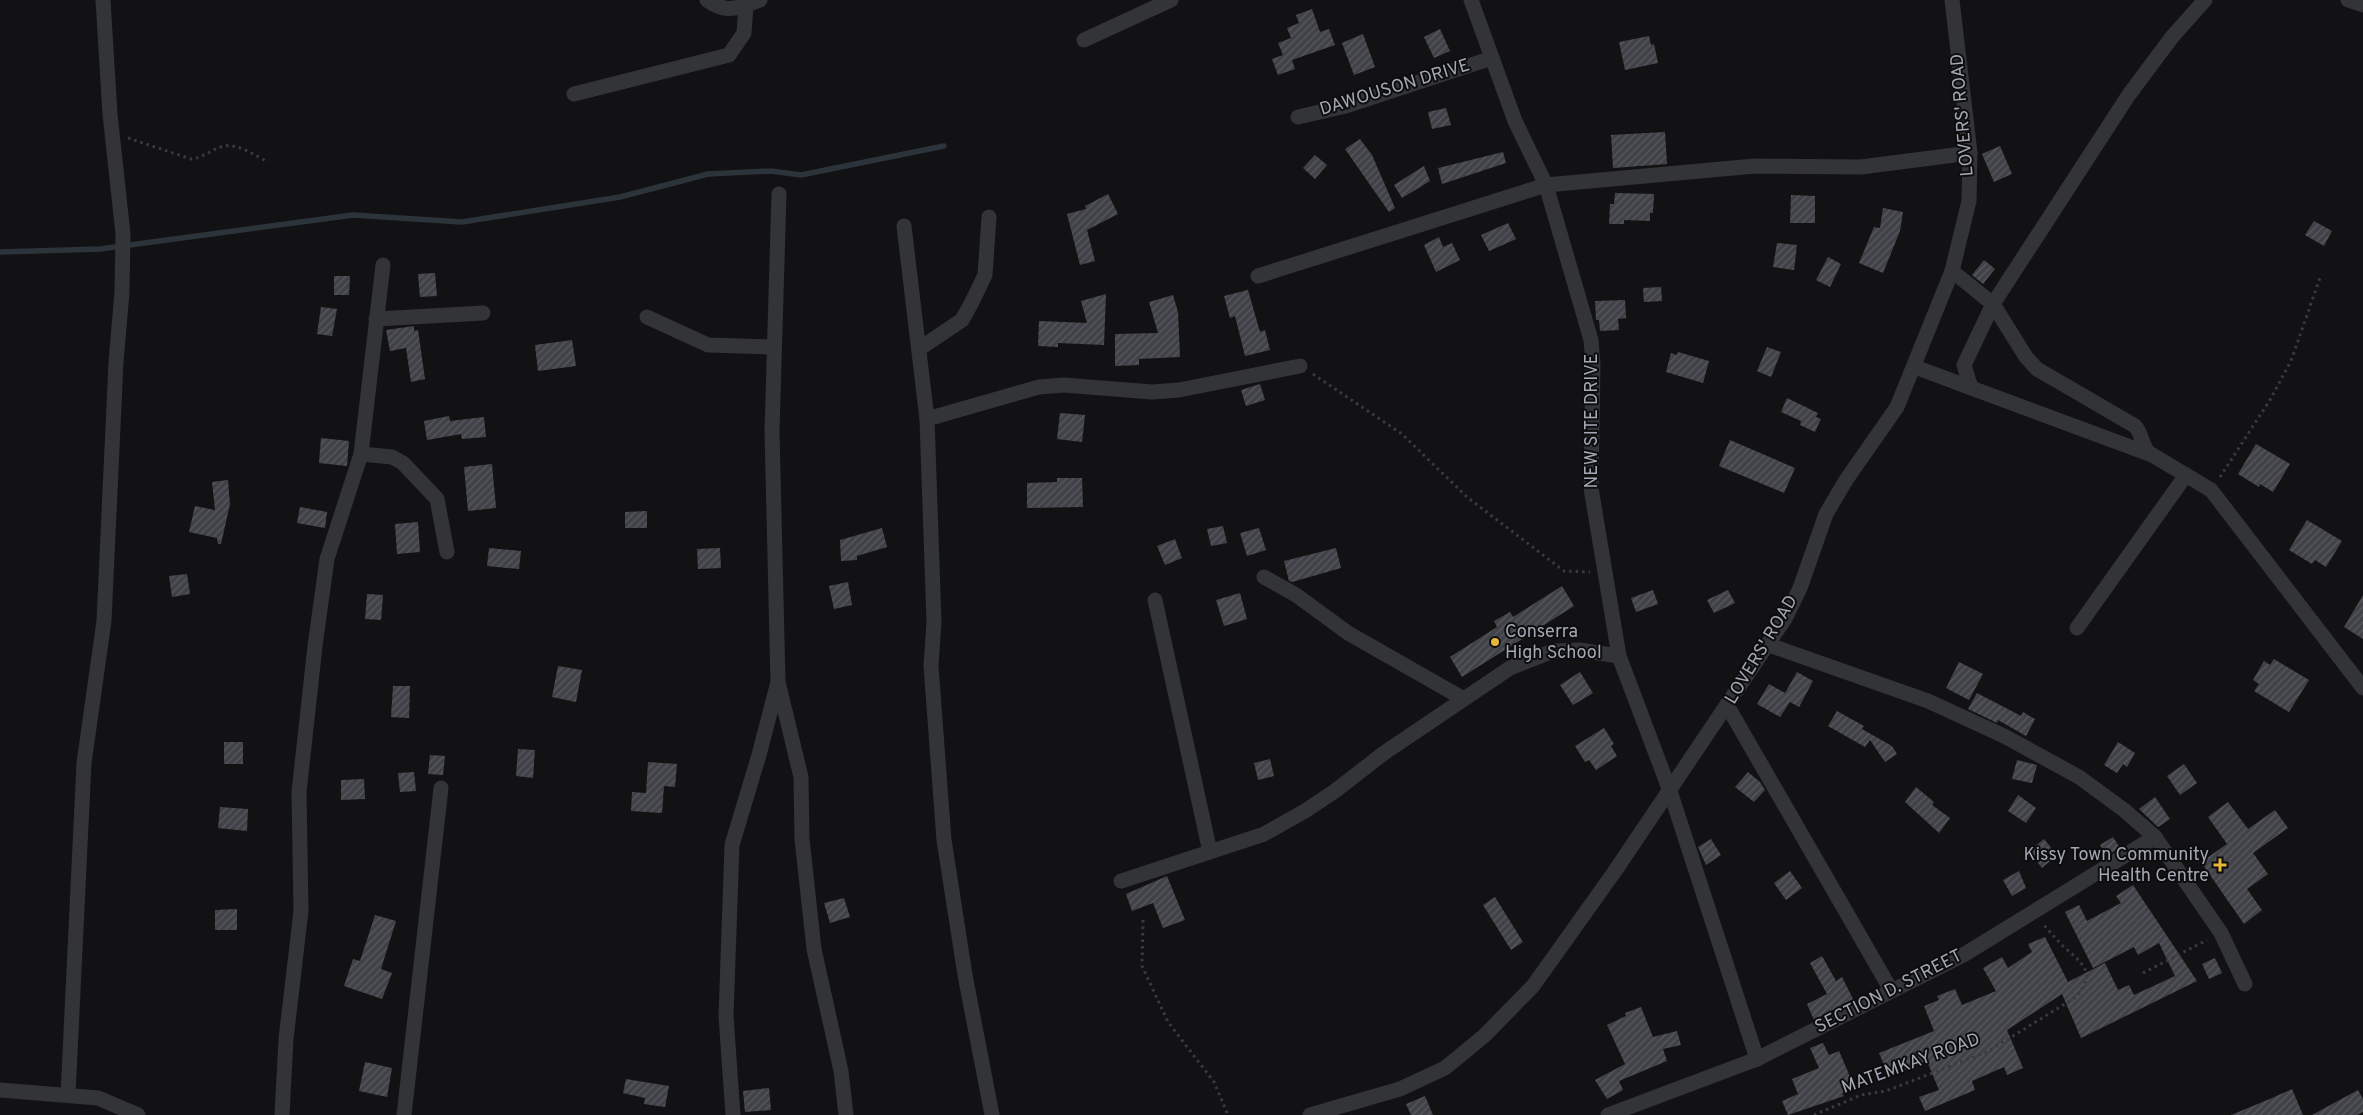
<svg xmlns="http://www.w3.org/2000/svg" width="2363" height="1115" font-family="Overpass,sans-serif">
	<style>
		.lines { fill: none; stroke-linecap: round; stroke-linejoin: round }
		.stream { stroke: #2c343b; stroke-width: 5.5 }
		.building { fill: url(#building-hatch) }
		.path { stroke: #393b3f; stroke-width: 3; stroke-dasharray: 2.5 4; stroke-linecap: butt }
		.street { stroke: #333438; stroke-width: 15 }
		.poi-dot { fill: #e6b738; stroke: #0d0d0f; stroke-width: 2 }
		.labels { text-anchor: middle; dominant-baseline: central; stroke-width: 4; stroke-linejoin: round; paint-order: stroke }
		.street-label { font-size: 18px; fill: #a4a8b3; stroke: #0d0d0f }
		.poi-label { font-size: 18px; fill: #a4a8b3; stroke: #0d0d0f; text-anchor: start }
	</style>
	<defs>
		<pattern id="building-hatch" width="6" height="6" patternUnits="userSpaceOnUse" patternTransform="scale(1.25)"><rect width="6" height="6" fill="#414247"/><path d="M-1 1l2-2M0 6l6-6M5 7l2-2" fill="none" stroke="#595a5f"/></pattern>
	</defs>
	<rect width="100%" height="100%" fill="#121214"/>
	<g class="lines">
		<path class="stream" d="M0,252L100,249L353,215L462,222L620,197L708,174L771,171L801,175L944,146"/>
	</g>
	<g class="building">
		<path d="M1312,9L1320,32L1329,29L1335,45L1292,60L1295,69L1278,75L1272,59L1283,55L1278,43L1291,38L1287,28L1299,23L1296,15Z"/>
		<path d="M1440,29L1450,51L1434,58L1424,37Z"/>
		<path d="M1363,34L1375,67L1354,75L1342,43Z"/>
		<path d="M1649,36L1651,45L1654,44L1658,63L1625,70L1619,42Z"/>
		<path d="M1446,108L1451,125L1432,129L1428,112Z"/>
		<path d="M1665,132L1667,164L1613,168L1611,135Z"/>
		<path d="M1360,139L1372,155L1395,208L1389,212L1345,149Z"/>
		<path d="M2000,146L2012,174L1994,182L1982,154Z"/>
		<path d="M1503,152L1506,163L1442,184L1438,168Z"/>
		<path d="M1315,155L1327,165L1315,179L1303,168Z"/>
		<path d="M1424,166L1430,181L1402,198L1394,185Z"/>
		<path d="M1615,193L1654,194L1653,213H1650V221L1624,220V224H1609L1610,204H1614Z"/>
		<path d="M1108,194L1118,214L1087,230L1095,261L1080,265L1067,214L1086,209L1085,206Z"/>
		<path d="M1791,195L1815,196V223H1790Z"/>
		<path d="M1883,208L1903,212L1900,231L1883,273L1859,263L1874,227L1880,228Z"/>
		<path d="M2314,221L2332,231L2324,246L2305,235Z"/>
		<path d="M1508,223L1516,239L1489,251L1481,235Z"/>
		<path d="M1439,237L1443,247L1452,243L1460,260L1436,272L1424,245Z"/>
		<path d="M1777,243L1797,245L1794,270L1773,267Z"/>
		<path d="M1828,257L1841,264L1830,287L1816,280Z"/>
		<path d="M1984,260L1995,269L1983,284L1972,275Z"/>
		<path d="M435,273L437,296L420,297L418,274Z"/>
		<path d="M334,276H350L349,295H334Z"/>
		<path d="M1661,287L1662,301L1644,302L1643,288Z"/>
		<path d="M1248,290L1260,332L1265,330L1270,350L1245,356L1235,316L1230,318L1224,296Z"/>
		<path d="M1106,294L1104,345L1058,343V347L1038,346L1039,321L1087,323L1081,301Z"/>
		<path d="M1173,295L1178,312L1180,357L1139,359V365L1115,366V334L1158,333L1149,302Z"/>
		<path d="M1625,300L1626,318L1618,319L1619,330L1600,331L1599,320H1596L1595,301Z"/>
		<path d="M321,307L337,309L332,336L317,334Z"/>
		<path d="M414,326V331L418,330L425,379L411,382L406,348L390,351L386,330Z"/>
		<path d="M572,340L576,366L538,371L535,345Z"/>
		<path d="M1767,347L1781,352L1771,377L1757,371Z"/>
		<path d="M1678,352L1709,361L1703,383L1666,372L1671,353L1677,355Z"/>
		<path d="M1260,384L1265,400L1246,406L1241,390Z"/>
		<path d="M1787,398L1818,413L1816,417L1821,419L1815,432L1800,425L1801,421L1781,412Z"/>
		<path d="M1060,413L1085,415L1082,442L1057,439Z"/>
		<path d="M449,416L450,421L484,417L486,437L462,439L461,434L427,440L424,421Z"/>
		<path d="M321,438L349,441L347,466L319,463Z"/>
		<path d="M1730,440L1795,468L1784,493L1719,466Z"/>
		<path d="M2256,444L2290,464L2273,492L2260,484L2259,487L2238,474Z"/>
		<path d="M492,464L496,508L468,511L464,467Z"/>
		<path d="M1057,478H1082L1083,507L1027,508V483L1057,482Z"/>
		<path d="M228,480L230,504L221,544H218L217,538L189,532L195,506L215,510L212,482Z"/>
		<path d="M300,507L327,512L325,528L297,523Z"/>
		<path d="M647,511V528H625V512Z"/>
		<path d="M2307,520L2342,541L2326,567L2315,560L2312,564L2289,550Z"/>
		<path d="M418,522L420,552L397,554L395,524Z"/>
		<path d="M1223,526L1227,543L1211,546L1207,529Z"/>
		<path d="M882,528L887,547L857,556V560L841,561L840,540Z"/>
		<path d="M1259,528L1266,550L1247,556L1240,533Z"/>
		<path d="M1175,539L1182,558L1165,565L1157,546Z"/>
		<path d="M489,548L521,551L519,569L487,566Z"/>
		<path d="M720,548L721,568L698,569L697,549Z"/>
		<path d="M1336,548L1341,568L1292,582L1289,581L1284,561Z"/>
		<path d="M187,574L190,594L172,597L169,576Z"/>
		<path d="M848,582L852,605L834,609L829,586Z"/>
		<path d="M1562,586L1574,606L1462,677L1450,657L1497,627L1494,621L1510,612L1513,617Z"/>
		<path d="M1653,590L1658,604L1636,612L1631,598Z"/>
		<path d="M1728,590L1735,603L1714,613L1707,600Z"/>
		<path d="M1240,593L1247,619L1224,626L1216,600Z"/>
		<path d="M367,594L383,595L381,620L365,619Z"/>
		<path d="M2363,595V639L2344,627Z"/>
		<path d="M2274,659L2309,680L2289,712L2254,691L2259,684L2253,680L2264,661L2270,665Z"/>
		<path d="M1959,662L1983,674L1969,700L1946,688Z"/>
		<path d="M558,666L582,670L576,702L552,697Z"/>
		<path d="M1580,672L1593,693L1573,705L1560,685Z"/>
		<path d="M1797,672L1813,681L1799,707L1790,702L1780,717L1757,704L1769,684L1785,693Z"/>
		<path d="M393,686H410L409,718L391,717Z"/>
		<path d="M1977,693L2021,716L2023,712L2035,719L2026,736L1998,720L1997,723L1968,709Z"/>
		<path d="M1837,711L1864,726L1862,729L1892,746L1897,754L1885,762L1870,740L1865,747L1828,726Z"/>
		<path d="M1604,728L1614,744L1611,746L1617,756L1596,770L1589,760L1585,762L1575,746Z"/>
		<rect x="224" y="742" width="19" height="22"/>
		<path d="M2118,742L2135,753L2127,767L2123,764L2117,773L2104,765Z"/>
		<path d="M518,749L535,750L533,778L516,776Z"/>
		<path d="M430,755L445,756L443,775L428,774Z"/>
		<path d="M1270,759L1274,776L1258,780L1254,763Z"/>
		<path d="M2017,760L2037,765L2032,783L2012,779Z"/>
		<path d="M648,762L677,764L675,787L664,786L662,813L631,811L632,792L646,793Z"/>
		<path d="M2184,764L2197,783L2180,795L2167,776Z"/>
		<path d="M414,772L416,791L400,792L398,773Z"/>
		<path d="M1748,772L1760,782L1765,790L1754,802L1735,787Z"/>
		<path d="M364,779L365,799L341,800V780Z"/>
		<path d="M1916,787L1934,802L1932,805L1950,818L1939,833L1905,802Z"/>
		<path d="M2018,795L2036,808L2026,823L2008,811Z"/>
		<path d="M2155,797L2170,819L2158,827L2139,809Z"/>
		<path d="M2228,802L2248,829L2275,810L2288,828L2253,853L2268,874L2247,889L2262,910L2244,924L2201,862L2227,844L2208,817Z"/>
		<path d="M220,807L248,809L247,831L218,828Z"/>
		<path d="M2113,837L2120,848L2106,856L2100,845Z"/>
		<path d="M1711,839L1721,855L1706,865L1698,847Z"/>
		<path d="M2044,839L2057,855L2042,868L2029,851Z"/>
		<path d="M1790,871L1802,888L1786,900L1774,883Z"/>
		<path d="M2019,871L2026,888L2012,896L2003,880Z"/>
		<path d="M1167,876L1185,920L1163,928L1153,903L1132,911L1126,894Z"/>
		<path d="M2133,885L2197,981L2081,1038L2062,994L2007,1030L2023,1068L2007,1075L2004,1067L1972,1081L1975,1090L1925,1111L1919,1097L1939,1090L1927,1061L1889,1077L1879,1053L1934,1031L1924,1006L1939,1000L1937,996L1955,989L1962,1005L1996,991L1983,968L2002,957L2008,968L2032,952L2028,944L2045,937L2068,982L2105,963L2118,990L2129,985L2134,995L2175,976L2159,943L2138,955L2134,947L2093,968L2065,912L2079,905L2087,921L2121,903L2116,896Z"/>
		<path d="M1495,897L1523,942L1511,950L1483,905Z"/>
		<path d="M844,898L850,917L830,923L824,903Z"/>
		<path d="M237,909V930H215V910Z"/>
		<path d="M375,915L396,921L381,969L392,973L382,999L344,986L353,959L360,961Z"/>
		<path d="M1822,956L1836,981L1842,977L1853,999L1814,1020L1807,1004L1827,994L1810,963Z"/>
		<path d="M2215,958L2222,973L2209,979L2202,964Z"/>
		<path d="M1641,1007L1653,1037L1677,1031L1681,1045L1663,1049L1667,1061L1619,1081L1623,1090L1607,1099L1595,1080L1625,1064L1607,1025L1626,1016L1625,1013Z"/>
		<path d="M1823,1043L1829,1055L1839,1051L1854,1086L1842,1094L1844,1096L1788,1115L1782,1101L1798,1094L1792,1079L1819,1068L1810,1048Z"/>
		<path d="M365,1062L392,1068L387,1097L359,1091Z"/>
		<path d="M626,1079L669,1086L665,1107L644,1104L645,1098L623,1093Z"/>
		<path d="M769,1088L771,1110L745,1112L743,1091Z"/>
		<path d="M2292,1089L2303,1115H2231L2272,1098Z"/>
		<path d="M2358,1090L2363,1099V1112L2357,1115H2312Z"/>
		<path d="M1425,1096L1433,1115H1411L1406,1104Z"/>
	</g>
	<g class="lines">
		<g class="path">
			<path d="M128,138L191,159C203,158 212,149 224,146C237,143 256,156 268,162"/>
			<path d="M1313,374L1402,434L1467,497L1564,571L1590,572"/>
			<path d="M2220,477L2270,400L2291,361L2321,275"/>
			<path d="M1143,920L1142,966L1168,1022L1214,1082L1228,1115"/>
			<path d="M2143,973L2207,940"/>
			<path d="M1814,1115L1861,1095L1886,1091L1987,1052L2076,997C2097,972 2082,963 2063,946C2056,939 2050,932 2044,925"/>
		</g>
		<g class="street">
			<path d="M707,0C727,14 738,8 760,0"/>
			<path d="M1471,0L1515,121L1546,185L1591,340L1593,364L1591,488L1619,656L1670,791L1757,1059"/>
			<path d="M2348,0L2363,5"/>
			<path d="M1084,40L1171,0"/>
			<path d="M574,94L729,55L744,33L746,5"/>
			<path d="M1298,117L1346,106L1492,58"/>
			<path d="M904,226L927,419L934,622L931,666L944,840L965,975L992,1115"/>
			<path d="M1952,271L1993,304L2026,357L2037,369L2135,426C2143,435 2141,445 2149,453L2211,490L2363,688"/>
			<path d="M1258,276L1546,185L1755,166L1861,167L1970,153"/>
			<path d="M647,317L708,345L774,347"/>
			<path d="M376,319L483,313"/>
			<path d="M919,349L962,320L972,302L985,275L989,217"/>
			<path d="M1915,367L2152,455"/>
			<path d="M1971,388L1964,365L1993,304L2128,96L2172,37L2205,0"/>
			<path d="M927,419L1039,387L1064,385L1152,392L1179,390L1300,366"/>
			<path d="M361,454L392,457L403,463L437,499L447,552"/>
			<path d="M1264,577L1296,595L1348,633L1462,698"/>
			<path d="M1155,600L1210,852"/>
			<path d="M2077,628L2186,475"/>
			<path d="M1769,645L1928,701L2004,736L2079,777L2124,810L2155,837L2221,933L2245,984"/>
			<path d="M779,686L801,777L802,839L814,949L841,1071L846,1115"/>
			<path d="M1728,707L1891,990"/>
			<path d="M1121,881L1264,834L1305,811L1335,791L1384,753L1510,668L1553,651L1579,650L1619,656"/>
			<path d="M0,1090L98,1098L138,1115"/>
			<path d="M68,1095L84,763L104,621L116,362L122,292L123,234L110,114L103,0"/>
			<path d="M282,1115L286,1039L301,911L299,792L315,646L327,559L361,454L383,265"/>
			<path d="M404,1115L441,788"/>
			<path d="M733,1115L726,1016L732,845L759,755L778,682L772,431L779,194"/>
			<path d="M1310,1115L1400,1089L1445,1068L1484,1036L1533,986L1615,871L1786,617L1800,588L1826,514L1846,480L1897,407L1952,271L1969,201L1970,153L1952,0"/>
			<path d="M1608,1115L1757,1059L1965,954L2155,837"/>
		</g>
	</g>
	<g class="poi-dot">
		<circle cx="1495" cy="642" r="5"/>
		<path d="M2217.5 857.5h5v5h5v5h-5v5h-5v-5h-5v-5h5z"/>
	</g>
	<g class="labels">
		<g class="street-label">
			<text transform="translate(1395 88) rotate(-17)">DAWOUSON DRIVE</text>
			<text transform="translate(1963 115) rotate(-95)">LOVERS' ROAD</text>
			<text transform="translate(1592 421) rotate(-90)">NEW SITE DRIVE</text>
			<text transform="translate(1762 650) rotate(-59)">LOVERS' ROAD</text>
			<text transform="translate(1889 992) rotate(-27)">SECTION D. STREET</text>
			<text transform="translate(1911 1064) rotate(-20)">MATEMKAY ROAD</text>
		</g>
		<g class="poi-label">
			<text x="1505" y="632">Conserra<tspan x="1505" dy="21">High School</tspan></text>
			<text x="2209" y="855" text-anchor="end">Kissy Town Community<tspan x="2209" dy="21">Health Centre</tspan></text>
		</g>
	</g>
</svg>
